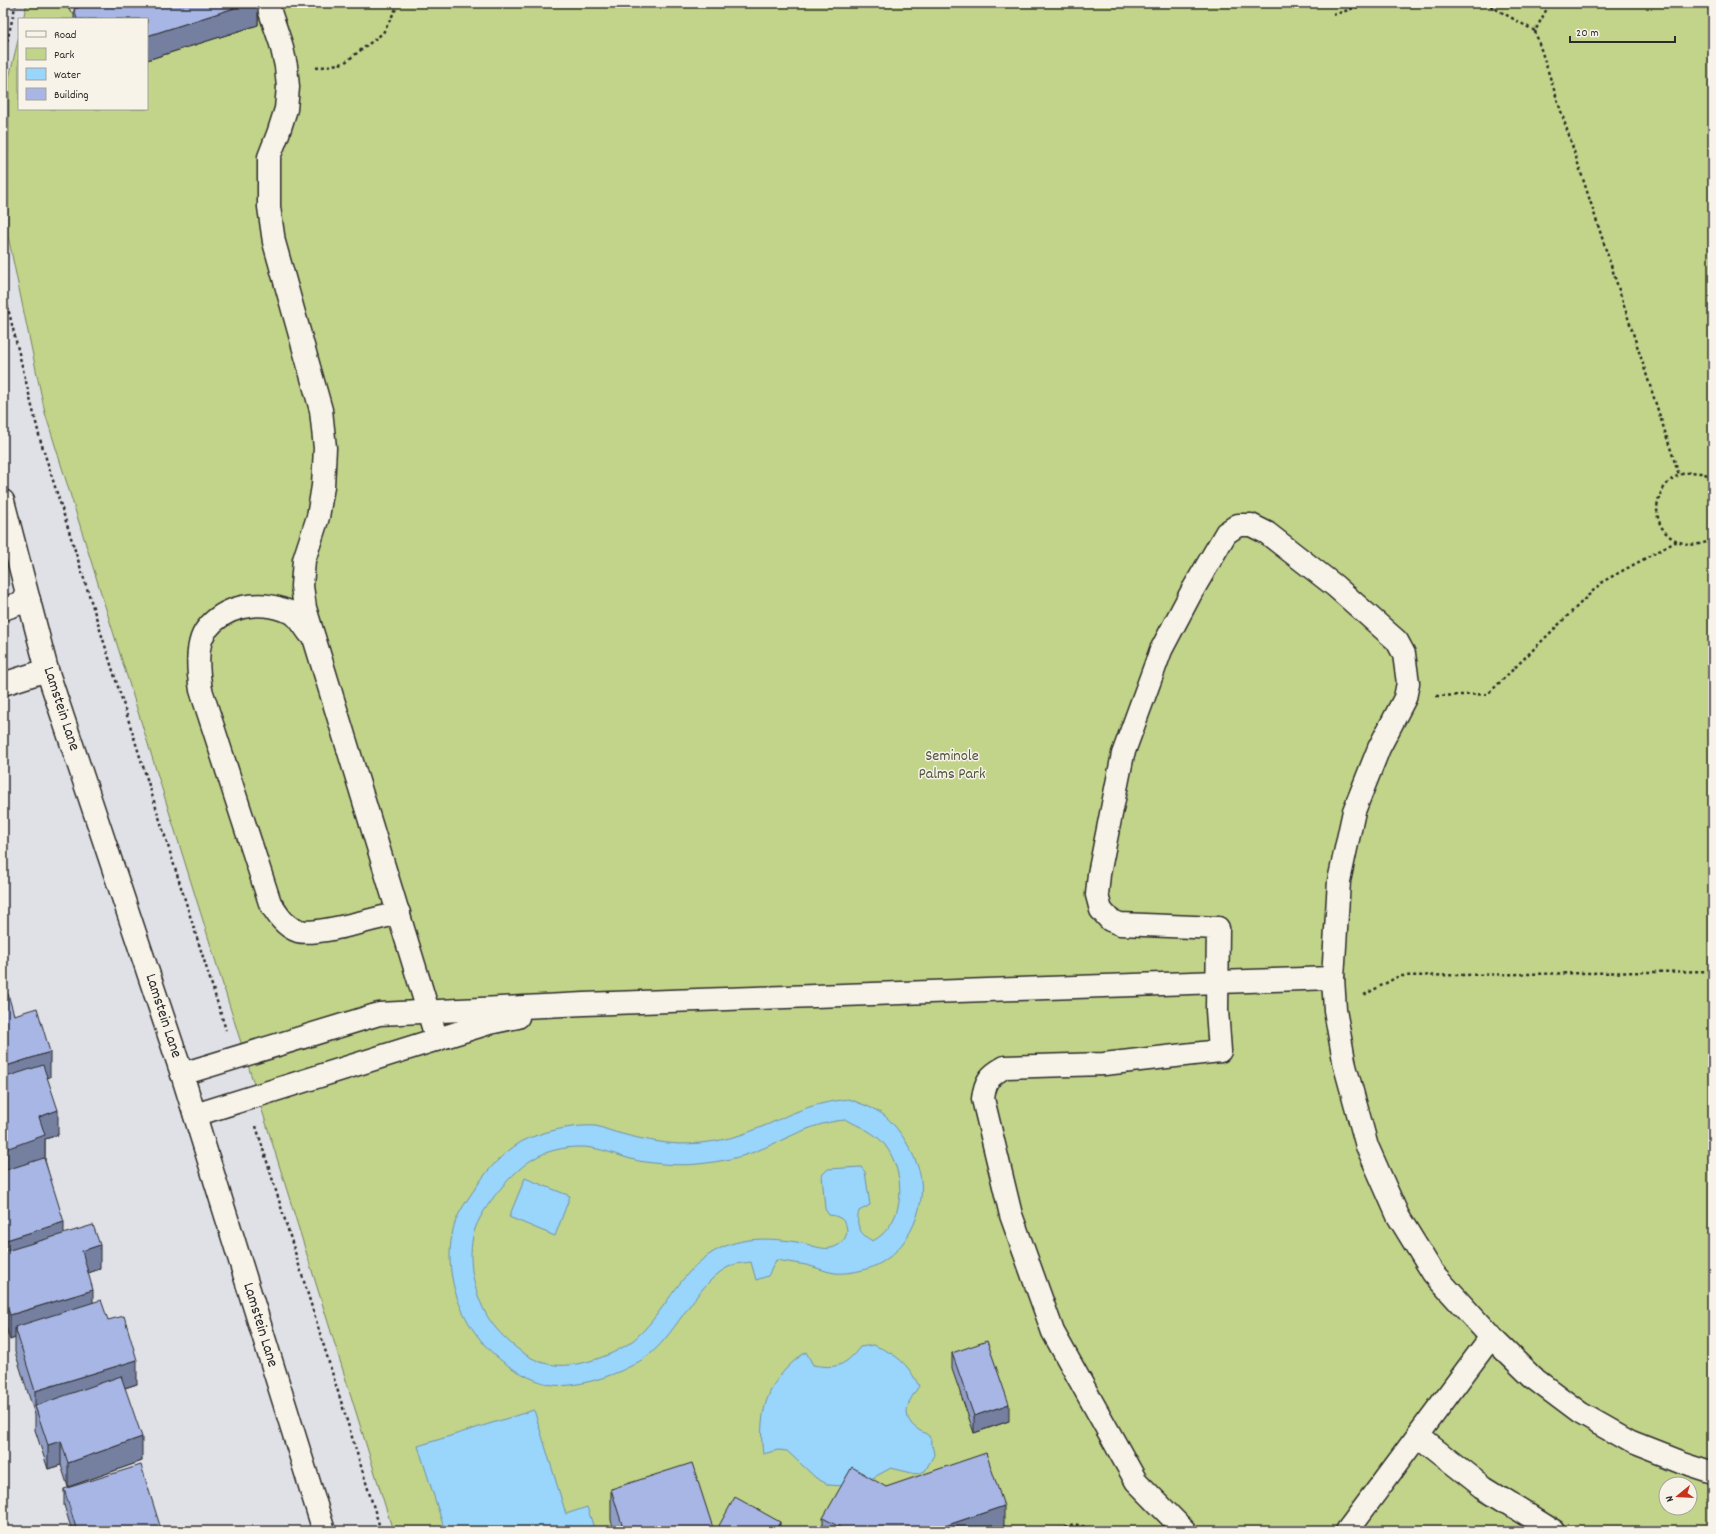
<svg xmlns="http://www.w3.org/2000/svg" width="1716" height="1534" font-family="Dekko,sans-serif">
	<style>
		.green { fill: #c1d489; stroke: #76805a; fill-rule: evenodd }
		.water { fill: #9ad5fb; stroke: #6e91a8; fill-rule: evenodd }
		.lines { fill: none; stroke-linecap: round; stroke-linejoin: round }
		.minor-casing { stroke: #2b2b2b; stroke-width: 25 }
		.path { stroke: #2b2b2b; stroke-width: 2.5; stroke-dasharray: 3 3; stroke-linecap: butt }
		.minor { stroke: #f7f3e8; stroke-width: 22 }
		.wall { fill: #909dc5; stroke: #2b2b2b }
		.shaded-wall { fill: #757fa0; stroke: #2b2b2b }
		.building { fill: #a7b6e5; stroke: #2b2b2b }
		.labels { text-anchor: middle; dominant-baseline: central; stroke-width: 3; stroke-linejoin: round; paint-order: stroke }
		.street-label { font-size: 16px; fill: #2b2b2b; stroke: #f7f3e8 }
		.park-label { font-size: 16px; fill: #505542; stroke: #f7f3e8 }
	</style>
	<rect width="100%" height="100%" fill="#dfe1e7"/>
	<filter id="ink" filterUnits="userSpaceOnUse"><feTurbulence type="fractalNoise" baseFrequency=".025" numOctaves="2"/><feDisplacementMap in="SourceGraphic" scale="8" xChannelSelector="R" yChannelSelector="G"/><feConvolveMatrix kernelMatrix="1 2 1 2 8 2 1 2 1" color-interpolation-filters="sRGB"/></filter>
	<g filter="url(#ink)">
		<path class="green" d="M27,3H1713V1531H393L45,413L8,236L9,78L19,36V109H147V19H23ZM1666,1484H1690V1508H1666Z"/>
		<g class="water">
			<path d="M849,1099C861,1104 875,1108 885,1116C900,1129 913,1151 919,1170C930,1209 904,1261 863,1270C855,1272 843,1274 835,1273C826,1272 816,1267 806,1265C796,1263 786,1262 776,1260L768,1276L756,1280L751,1262C745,1263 738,1263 733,1265C700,1277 677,1333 650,1354C630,1370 596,1382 571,1385C550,1388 533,1380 515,1370C468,1342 439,1281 454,1226C458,1212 468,1199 476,1187C488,1169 503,1153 521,1142C539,1132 575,1124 596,1126C604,1128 613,1132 622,1134C641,1139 660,1143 680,1144C707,1144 734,1139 759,1128C773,1123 786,1115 801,1110C816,1104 833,1101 849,1099ZM846,1120C859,1126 876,1133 885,1145C906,1173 907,1222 873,1241C860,1235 855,1225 859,1211L870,1205L865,1172L861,1167L828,1169L822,1175L825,1209L829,1215C853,1216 852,1243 831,1248C822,1250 811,1245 802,1243C776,1238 746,1236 721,1248C683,1265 667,1309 638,1336C619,1355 574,1370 548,1364C525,1360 495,1332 485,1312C473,1288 467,1259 474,1232C481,1208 514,1169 535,1158C546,1151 565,1147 578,1147C599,1146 619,1157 639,1161C658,1164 679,1166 698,1164C718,1162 740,1158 759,1150C789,1138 814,1122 846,1120Z"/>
			<path d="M525,1178L570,1196L555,1236L509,1217Z"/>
			<path d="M873,1345C897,1354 907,1363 919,1386C910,1399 899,1415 916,1428C919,1431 926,1433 929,1436C932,1441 933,1449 934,1455L925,1471L916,1474L891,1468L865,1482L843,1486L829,1485L816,1478L787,1451L778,1450L763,1454C757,1410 769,1377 806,1352L813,1365C837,1369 845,1366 860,1347Z"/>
			<path d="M534,1410L566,1514L587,1507L595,1531H445L418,1446Z"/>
		</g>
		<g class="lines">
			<g class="minor-casing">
				<g id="minor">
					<path d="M79,3H80"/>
					<path d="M267,3L281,44L286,66L288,87L286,109L278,134L269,157V207L274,242L321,410L325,448L323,486L318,517L304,560L302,586L305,608L437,1040"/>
					<path d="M3,501L47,670L182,1074L324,1531"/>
					<path d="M3,609L29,600"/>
					<path d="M310,634C305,628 301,620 295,615C292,612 287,611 284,610C257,600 224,606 206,630C195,645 198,672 201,690L270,903C277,914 285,927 298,931C318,936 376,918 399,913"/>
					<path d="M3,684L47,670"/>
					<path d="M182,1074L379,1014L584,1004L1333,978"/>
					<path d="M195,1115L489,1023L518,1017"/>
					<path d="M1418,1436L1483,1487L1554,1531"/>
					<path d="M1185,1531L1136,1481L1053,1332L1011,1215L983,1099C985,1081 990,1075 1005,1067L1104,1064L1220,1051L1217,1010L1218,928L1120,924L1110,920L1101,910L1097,895L1099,874L1123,754L1161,650L1191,593L1226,533L1238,525H1251L1267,533L1335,586L1397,641L1404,654L1408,683L1405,698L1379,748L1354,811L1339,881L1333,978L1335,1010L1345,1066L1367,1146L1398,1216L1433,1273L1491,1337L1532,1377L1580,1413L1631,1442L1682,1462L1713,1472"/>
					<path d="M1347,1531L1491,1337"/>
				</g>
			</g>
			<g class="path">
				<path d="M1485,3L1535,31L1550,3"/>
				<path d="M1333,15L1369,3"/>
				<path d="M1535,31L1679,475"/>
				<path d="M3,59L16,3"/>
				<path d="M316,68L344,63L383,33L399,3"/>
				<path d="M3,288L40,439L226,1030"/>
				<path d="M1713,477C1659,453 1635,529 1683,543C1693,546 1704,544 1713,539"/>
				<path d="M1436,696L1488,694L1602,582L1677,541"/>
				<path d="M1364,995L1399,976L1713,971"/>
				<path d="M256,1126L381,1531"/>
				<path d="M1053,1531L1074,1524L1102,1531"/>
			</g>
			<use href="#minor" class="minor"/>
		</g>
		<g class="wall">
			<path d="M258,3V25L147,60V19H74V9Z"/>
			<path d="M3,995L50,1077L47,1078L58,1135L45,1139V1160L64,1234L100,1269L88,1273L93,1303L108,1320L137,1384L125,1388L142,1461L68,1487L61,1465L48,1469L35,1430V1415L15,1352V1338L10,1340L3,1318Z"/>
			<path d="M952,1353L1009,1421L974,1433L952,1369Z"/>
			<path d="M886,1487L1004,1531H823V1518Z"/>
			<path d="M64,1489L161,1531H72L64,1505Z"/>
			<path d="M611,1489L714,1531H614L611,1520Z"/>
		</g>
		<g class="shaded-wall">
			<path d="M250,3H258V25L147,60V36Z"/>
			<path d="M50,1052V1077L3,1091V1067Z"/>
			<path d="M58,1110V1135L45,1139V1160L3,1174V1150L39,1117Z"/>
			<path d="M64,1222V1239L3,1258V1241Z"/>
			<path d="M100,1245V1269L82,1275V1251Z"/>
			<path d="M93,1290V1314L15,1327V1338L10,1340V1315Z"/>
			<path d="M137,1360V1384L38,1415L35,1406V1391Z"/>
			<path d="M1009,1404V1421L974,1433V1416Z"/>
			<path d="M142,1437V1461L68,1487V1463Z"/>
			<path d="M61,1441V1465L48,1469V1445Z"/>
			<path d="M1004,1506V1531H930Z"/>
			<path d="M780,1522V1531H775Z"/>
		</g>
		<g class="building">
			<path d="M92,3H250L147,36V19H77L74,9Z"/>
			<path d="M8,994L14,1015L37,1008L50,1052L3,1067V995Z"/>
			<path d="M43,1065L58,1110L39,1117L45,1135L3,1150V1078Z"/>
			<path d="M44,1158L64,1222L3,1241V1171Z"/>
			<path d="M93,1225L100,1245L82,1251L93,1290L10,1315L3,1294V1252Z"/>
			<path d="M101,1300L108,1320L124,1316L137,1360L35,1391L15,1327Z"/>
			<path d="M987,1341L1009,1404L974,1416L952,1353Z"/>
			<path d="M121,1376L142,1437L68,1463L61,1441L48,1445L35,1406Z"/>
			<path d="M986,1453L1004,1506L930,1531H847L823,1518L852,1467L886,1487Z"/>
			<path d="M692,1463L714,1531H624L611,1489Z"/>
			<path d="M141,1465L161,1529L155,1531H77L64,1489Z"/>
			<path d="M735,1497L780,1522L775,1531H716Z"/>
		</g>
	</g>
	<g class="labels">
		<g class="street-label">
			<text transform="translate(61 709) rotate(72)">Lamstein Lane</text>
			<text transform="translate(163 1016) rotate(72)">Lamstein Lane</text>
			<text transform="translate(260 1325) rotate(73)">Lamstein Lane</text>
		</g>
		<g class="park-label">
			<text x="952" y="756">Seminole<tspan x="952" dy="18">Palms Park</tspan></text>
		</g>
	</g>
	<rect width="1716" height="1534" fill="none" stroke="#f7f3e8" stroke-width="16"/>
	<rect x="8" y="8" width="1700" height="1518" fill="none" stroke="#2b2b2b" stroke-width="1.5" filter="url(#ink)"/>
	<rect x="18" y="18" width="130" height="92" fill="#f7f3e8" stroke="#a5a39c"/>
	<rect x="26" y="31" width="20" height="6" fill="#f7f3e8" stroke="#a5a39c"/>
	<text x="54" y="38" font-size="12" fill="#2b2b2b">Road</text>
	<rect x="26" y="48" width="20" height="12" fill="#c1d489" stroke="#a5a39c"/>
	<text x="54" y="58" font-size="12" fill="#2b2b2b">Park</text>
	<rect x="26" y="68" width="20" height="12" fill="#9ad5fb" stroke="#a5a39c"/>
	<text x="54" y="78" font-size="12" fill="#2b2b2b">Water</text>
	<rect x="26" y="88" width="20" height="12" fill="#a7b6e5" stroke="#a5a39c"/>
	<text x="54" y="98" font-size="12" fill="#2b2b2b">Building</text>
	<g transform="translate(1678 1496) rotate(252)"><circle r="19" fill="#f7f3e8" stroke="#a5a39c"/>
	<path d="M0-3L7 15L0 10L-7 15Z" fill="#c8321e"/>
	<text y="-6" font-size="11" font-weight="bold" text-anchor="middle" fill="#2b2b2b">N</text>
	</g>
	<path d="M1570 36v6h105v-6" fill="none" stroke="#2b2b2b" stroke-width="2"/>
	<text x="1576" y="36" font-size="12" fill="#2b2b2b" stroke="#f7f3e8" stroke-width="3" paint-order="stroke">20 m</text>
</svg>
